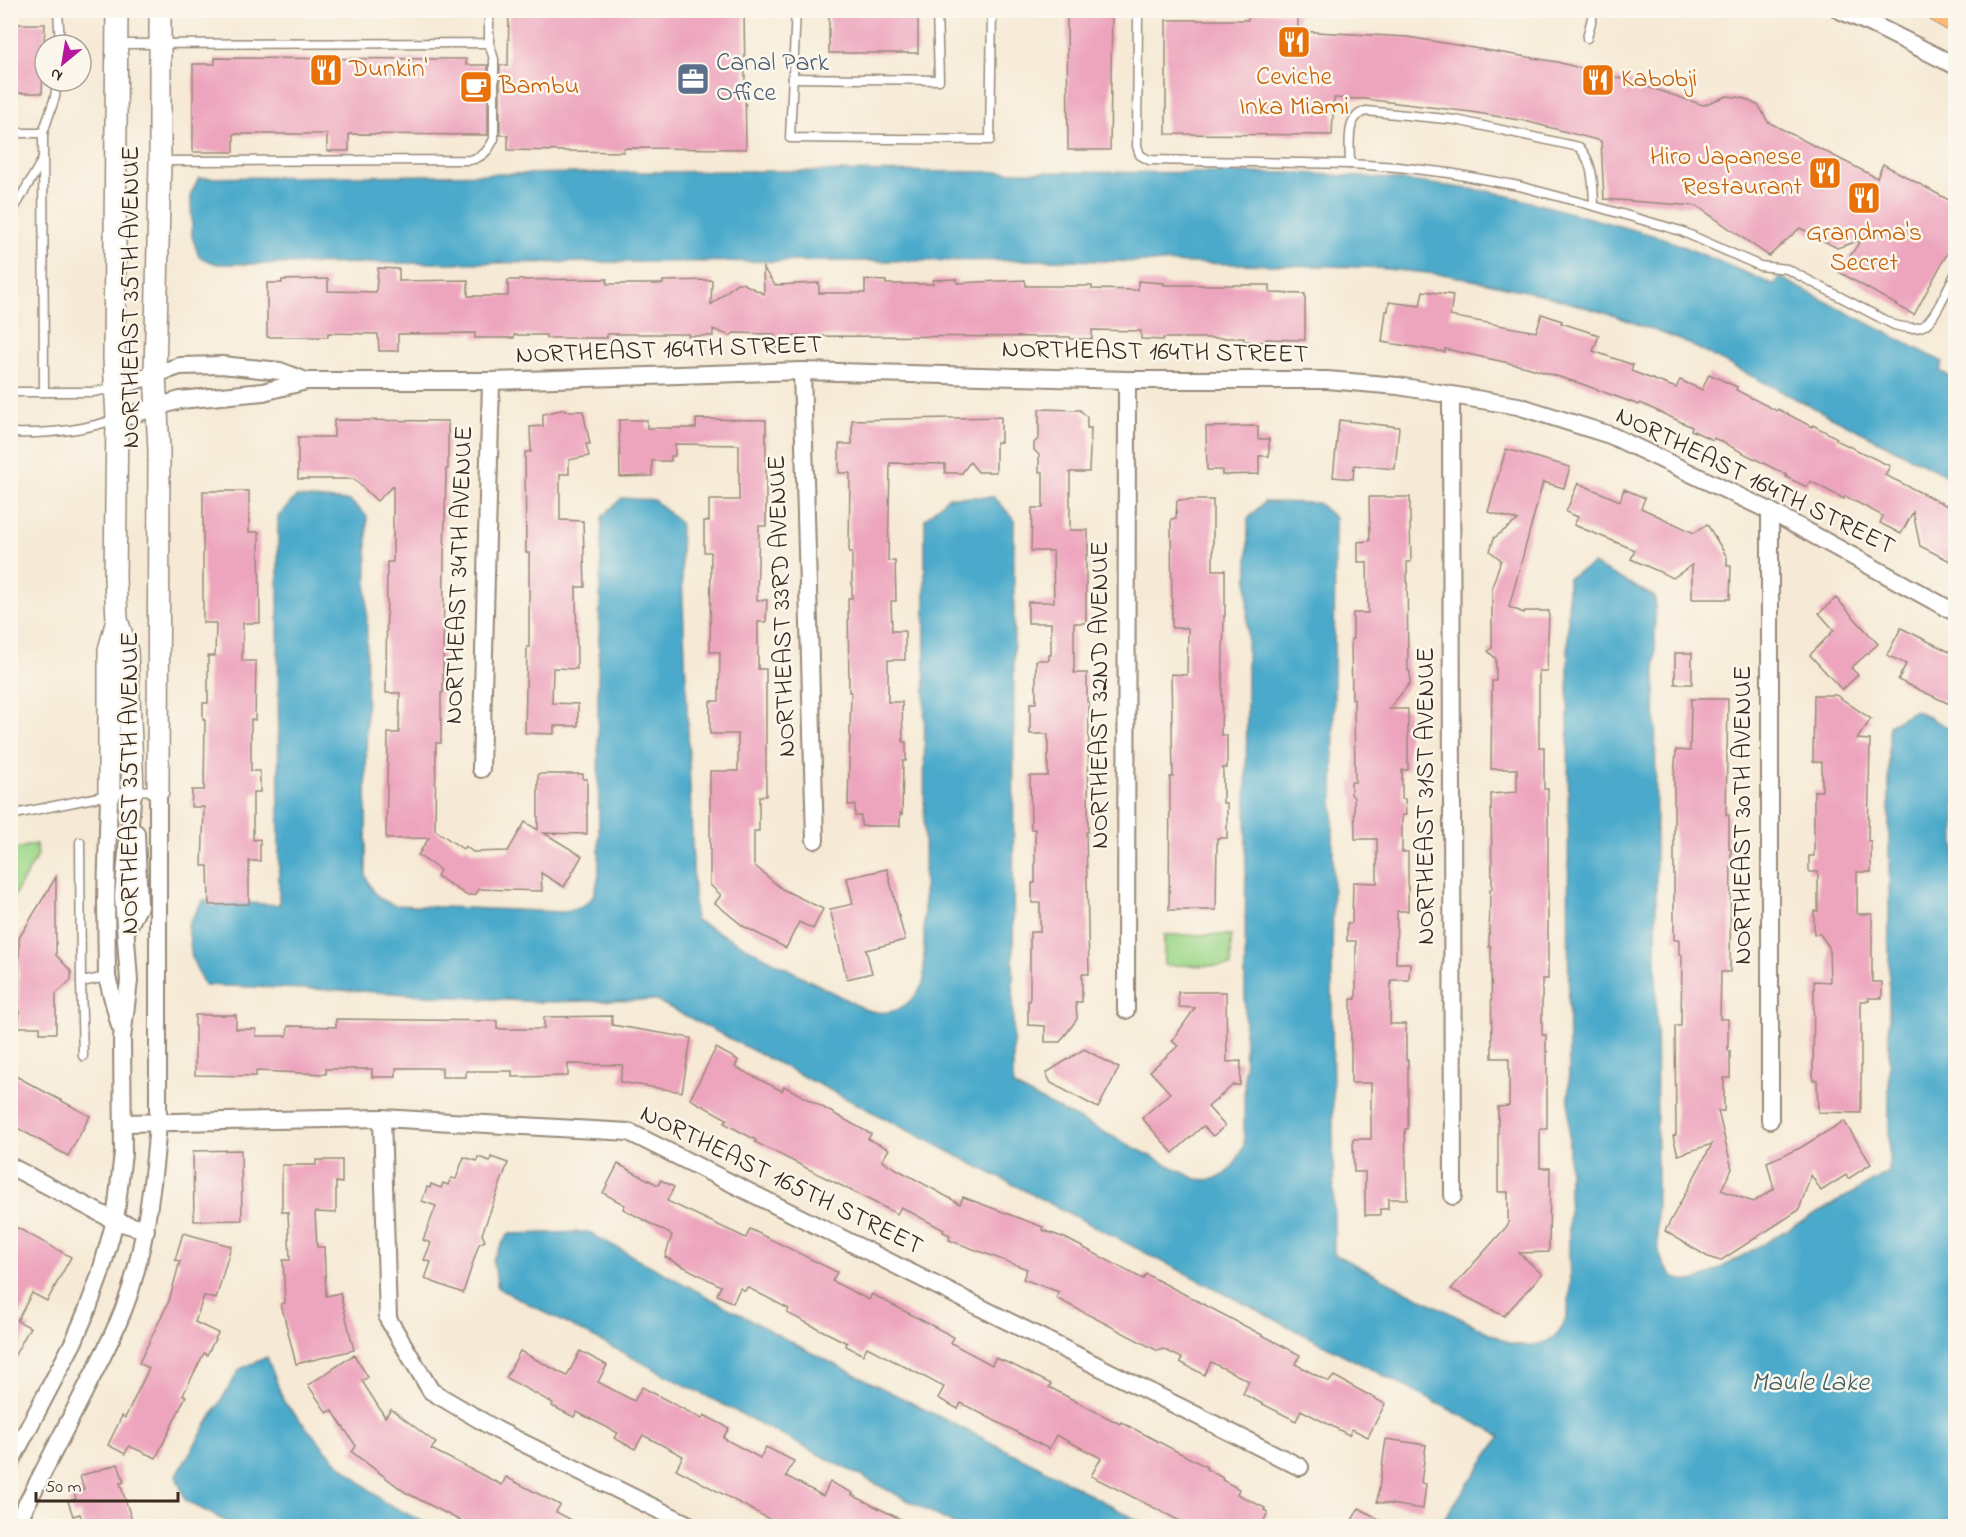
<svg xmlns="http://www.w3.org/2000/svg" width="1966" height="1537" font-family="'Indie Flower',sans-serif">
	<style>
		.green { fill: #9fd88a; stroke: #6d8154; stroke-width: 1.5 }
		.water { fill: #4caacb; stroke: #446a74; stroke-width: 1.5 }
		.building { fill: #eda4bd }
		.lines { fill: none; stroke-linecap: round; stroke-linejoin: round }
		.service-casing { stroke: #988a7a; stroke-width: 11 }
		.minor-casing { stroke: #988a7a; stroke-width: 20 }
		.tertiary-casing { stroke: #988a7a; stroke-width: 24 }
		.primary-casing { stroke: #988a7a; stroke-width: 28 }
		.service { stroke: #fff; stroke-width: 8 }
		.minor { stroke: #fff; stroke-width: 16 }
		.tertiary { stroke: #fff; stroke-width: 21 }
		.primary { stroke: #febb71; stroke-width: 26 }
		.labels { text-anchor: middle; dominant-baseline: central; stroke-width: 5; stroke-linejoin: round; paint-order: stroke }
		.service-label { font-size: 26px; fill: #4e5e75; stroke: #fbf7ec; text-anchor: start }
		.food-label { font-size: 26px; fill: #c56008; stroke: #fbf7ec; text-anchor: start }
		.street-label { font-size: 26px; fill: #3b2a1e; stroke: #fbf7ec }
		.water-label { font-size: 27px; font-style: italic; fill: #425d63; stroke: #fbf7ec }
	</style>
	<rect width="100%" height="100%" fill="#fbf7ec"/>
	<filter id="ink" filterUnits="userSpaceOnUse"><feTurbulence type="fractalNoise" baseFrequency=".0167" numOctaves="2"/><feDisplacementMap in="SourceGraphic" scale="12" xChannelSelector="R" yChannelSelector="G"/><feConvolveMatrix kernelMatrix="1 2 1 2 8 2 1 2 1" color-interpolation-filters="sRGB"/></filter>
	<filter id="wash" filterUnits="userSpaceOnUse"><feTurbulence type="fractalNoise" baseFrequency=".008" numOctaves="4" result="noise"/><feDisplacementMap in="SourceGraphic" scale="24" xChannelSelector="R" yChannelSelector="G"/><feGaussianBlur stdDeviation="1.35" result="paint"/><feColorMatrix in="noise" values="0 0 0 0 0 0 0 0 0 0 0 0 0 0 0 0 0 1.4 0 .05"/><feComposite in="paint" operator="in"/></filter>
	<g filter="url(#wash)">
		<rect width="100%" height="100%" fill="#f6ead6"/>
		<g class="green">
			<path d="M36,844L38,855L11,901V850Z"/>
			<path d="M1164,935H1231V966L1164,965Z"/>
		</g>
		<g class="water">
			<path d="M732,171L1301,173L1392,179L1494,192L1663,238L1775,285L1779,277L1943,362L1940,371L1955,379V480L1683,341L1615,316L1540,294L1448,275L1366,267L1064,260L217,264L199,257L192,236L191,194L199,178Z"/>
			<path d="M296,497L350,501L367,516L366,876C372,892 378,899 394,905L562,912C590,905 594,903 599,875L598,681L602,517L622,498L654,500L680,523L695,920L864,1009C892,1019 910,1007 924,982L925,519L948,497H994L1014,519L1013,1086L1196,1179C1226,1183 1232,1170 1244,1146L1248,519L1264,502L1318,503L1335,518L1332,992L1334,1254L1511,1344C1575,1355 1571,1301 1569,1256L1568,578L1593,564L1655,597L1657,1231C1657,1250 1662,1278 1686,1281C1692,1282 1700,1279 1705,1277L1889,1172V725L1915,710L1955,731V1526H1439L1501,1436L655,1000L539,1002L360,991L204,985L192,958L188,925L203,900L279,905L278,517Z"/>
			<path d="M588,1232L806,1350L1034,1464L1148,1526H957L498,1288L493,1259L508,1234Z"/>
			<path d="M267,1357L284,1402L335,1460L384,1502L431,1526H235L186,1501L176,1476L240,1369Z"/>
		</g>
		<g id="blocks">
			<g class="building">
				<path d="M509,10H744L746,149L624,148V152L508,150V135H500V65H508Z"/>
				<rect x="829" y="10" width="89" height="43"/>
				<path d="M1067,10H1112L1110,150H1068Z"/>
				<path d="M1249,12L1298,13V31L1408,37L1557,62L1630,81L1703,105L1727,96L1743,98L1759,106L1768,122L1877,178L1883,164L1956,204V237L1914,315L1839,272L1861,240L1837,248L1800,228L1769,256L1697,206L1604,199L1601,141L1525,121L1471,112L1364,99L1334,98L1332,135L1166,134V20H1248Z"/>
				<path d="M14,24H45L42,93H10V36H14Z"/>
				<path d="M215,58L466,59V65H488V135L349,134V151H327V134H234V152H193V64H215Z"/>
				<path d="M378,268L399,269V281L468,280V296H508V280L607,279V284H663V281L712,280L711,305L737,283H742L764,294L763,268L775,285L819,283V293H865V280L886,281V284H933V280L957,279V283L1025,280L1026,286H1092V289L1138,290V281L1164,283V285H1270V293L1305,294V340L1266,339V342L1244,341V338H1163V340L1141,339V331L1092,330V339H1070V337L790,336V347H775V334L734,333L730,336L713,329V336H688L689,334H607V338H546V335H514V338H475V333L398,334V351H379L378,334L328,333V337H267V283H282V280L328,279V291L376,292Z"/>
				<path d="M1423,291L1453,295L1450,316L1536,332L1542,314L1562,321L1561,323L1599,335L1593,351L1633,365L1631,371L1676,388L1680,380L1702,390L1709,374L1737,387L1736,390L1777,411L1778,409L1812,427L1813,425L1837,438L1836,440L1890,466L1885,475L1956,510V564L1920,546L1913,512L1901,534L1880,523L1883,516L1845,496L1844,499L1810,481L1807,487L1786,477L1787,475L1714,438L1713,440L1691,430L1692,427L1640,403L1639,405L1582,384L1527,367L1445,349V352L1382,342L1386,311H1388L1389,302L1420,306Z"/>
				<path d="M565,409V411H583L590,444H586L589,456L569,460V474H560V520L583,521L585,587H576L577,669L553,668L552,703L578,704V726H554V734L525,733L527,647H529V553H526L525,452H531L530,427L543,426V414Z"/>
				<path d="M1039,409L1080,410L1087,417V428H1091L1089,472H1070V530H1088V555H1086V623H1074V673H1087V702H1089L1088,832H1086L1089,974H1082V1002H1076L1077,1019L1060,1042H1045V1026L1028,1025V1001H1030V932H1040V903H1032V883H1035V829H1031L1030,776H1048V734H1030V703H1036V660H1049V655H1051V623H1028V602H1054L1053,551H1031L1032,508H1043V472H1039V455L1034,450V443L1039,438Z"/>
				<path d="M1001,417V442H996V472H978L970,462L962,473H945V464L890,463L888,561H895L896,601H891L892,631H905V660H888V702H902L903,742H906V761H903L902,814L900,813V826H861V816H855V805H848L851,692H849L848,598H852V552H849L850,473H839V444H852V420Z"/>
				<path d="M696,419L766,420V526H759L757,600H767L766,622H758V669H766V796H759V831H754V865L782,889L823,909L813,929L799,922L786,948L743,926L715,903L721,895L710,885V771H738V734H710V701H719L720,652H710L711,552H704V521H709V500H739V445L675,444V456H671V461H652V476L620,477L619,420H647V428H696Z"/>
				<path d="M334,420L448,421V469H446V475L444,555L443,693H441V743H436L435,830L463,849L465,846L473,852L508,851L525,822L538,830V774H583V779H587V834L544,833L582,856L564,887L541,873L542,891L479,889L475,895H466L437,876L440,870L418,855L429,838L386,839L388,733H399L400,693H386L387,562H393V486L377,501L354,479H298V437H334Z"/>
				<path d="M1339,420L1399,427L1395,469L1354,465L1353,479L1333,477Z"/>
				<path d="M1258,426V439H1269V456H1259V474L1222,475V470H1207L1206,427Z"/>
				<path d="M1506,449L1570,467L1564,488L1543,482L1509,607L1524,613L1525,611H1549L1547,671H1539V747H1544V789H1548V979H1542V1035H1546V1052H1547V1129H1540V1168H1550L1549,1252L1519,1253L1542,1274L1504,1316L1451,1289L1508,1225V1192H1498V1107L1509,1106V1058H1492L1491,947H1489L1490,889H1492L1491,794L1517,792V769H1491L1492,681H1496V659L1488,651L1492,648V587L1501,560L1490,551L1494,538L1518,520L1488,512Z"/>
				<path d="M1578,483L1620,501L1624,489L1645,498L1641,508L1694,533L1707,524L1727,557V566H1731L1730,599H1692V565L1673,578L1631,559L1635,550L1574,525L1578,517L1566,512Z"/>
				<path d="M203,491H249V532H259L260,623H243L242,661H256L255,720L251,719V771H260V792H253V840L260,839V861H249V904L209,905L208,866H202L204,807H191L192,790H204L205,720H203V703H208V656H215L216,623H203Z"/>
				<path d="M1369,497H1410V521L1411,562H1407L1408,671H1410V683L1389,709H1408V770H1402V799H1405L1406,815H1402V852H1408V911H1397L1396,963H1410L1409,980H1391L1390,1024H1406V1060H1408V1129H1405L1407,1199H1388V1209H1380V1215H1365V1172H1354L1353,1139H1371V1083H1351V999H1356V941H1347V923H1352L1353,882L1377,883V839H1355L1354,798L1351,794V782H1355L1354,699H1352L1351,639H1353V613H1368L1367,562H1358V542L1370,541Z"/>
				<path d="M1177,500H1213V570H1225V616H1224L1221,735H1227V768H1223V803H1227V838H1217L1216,910H1169L1170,777H1173L1171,674L1187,675L1188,628H1172L1171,519L1176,518Z"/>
				<path d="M1836,598L1878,644L1851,668L1858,675L1842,690L1810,655L1834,630L1819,613Z"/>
				<path d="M1901,628L1956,655V707L1898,680L1906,664L1887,655Z"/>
				<rect x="1675" y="653" width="17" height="31"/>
				<path d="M1814,695H1836L1871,719L1857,739L1870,740L1868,841H1871V872H1857V914H1872V982H1882V998H1869V1001H1861V1113L1818,1112L1817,1080H1813L1814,981L1830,982L1829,947L1820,934H1814V911H1818V872H1809V856H1814V791H1822V762H1813Z"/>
				<path d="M1691,699H1728L1726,815H1729V849H1731L1730,972H1721L1720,1019H1728V1051H1730V1078H1724V1111H1718L1732,1169L1721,1190L1753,1202L1774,1189L1767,1162L1800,1148L1844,1121L1871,1164L1848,1179L1846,1175L1821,1191L1811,1175L1799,1210L1720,1261L1708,1257L1665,1231L1712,1144L1678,1155L1673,1136L1676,1135L1675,1026H1681L1682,955H1679V940H1674V778L1676,750L1690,751Z"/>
				<path d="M887,869L905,940L866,950L872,973L847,979L830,909L853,904L847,878Z"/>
				<path d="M56,877V955L71,971V980L56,994V1033H40V1027H19V938Z"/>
				<path d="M1178,992H1226L1227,1062L1241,1061L1240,1085H1233L1208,1107L1225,1126L1213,1136L1203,1126L1173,1153L1142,1118L1170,1093L1150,1071L1178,1046L1172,1041L1195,1008L1179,1007Z"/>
				<path d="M195,1015H236V1029H256V1036H287L288,1026L336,1027V1019L497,1021V1029H544V1017L612,1016V1025L691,1038L682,1092L620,1082L623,1065L568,1064V1076L512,1077V1071H466V1077H442V1068H396V1077H372V1069H326V1074L256,1071V1076L195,1075Z"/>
				<path d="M716,1048L738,1060L735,1067L782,1091L784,1086L871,1134L868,1139L889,1149L882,1161L960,1204L963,1197L1043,1227L1042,1230L1065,1238L1143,1279L1146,1274L1300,1355L1295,1364L1329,1382L1334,1376L1385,1404L1368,1437L1352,1429L1349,1435L1301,1410L1296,1421L1243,1394L1249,1381L1211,1362L1204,1375L1180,1362L1182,1358L1163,1349L1158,1351L1056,1298L1059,1292L1023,1279L1027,1269L949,1240L950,1235L943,1232L944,1230L901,1207L897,1214L755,1142L756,1140L724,1123L727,1119L690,1099Z"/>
				<path d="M1084,1049L1119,1068L1098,1108L1051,1083L1046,1073Z"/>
				<path d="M10,1073L90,1116L68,1156L10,1124Z"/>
				<path d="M241,1150L242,1220L194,1221L193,1151Z"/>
				<path d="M464,1157L477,1161L478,1157L490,1161L491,1157L508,1163L482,1234L485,1241L479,1244L463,1293L425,1279L431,1262L424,1260L431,1243L423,1240L436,1206L422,1201L427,1187L430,1188L431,1184L441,1188L443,1183L448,1185L451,1178L456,1179Z"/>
				<path d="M316,1160H342V1183L336,1182V1213L315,1212L317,1247H324L326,1296L340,1293L354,1350L296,1364L281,1304L285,1303L283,1260H290L288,1212H282V1165H316Z"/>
				<path d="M618,1164L658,1185L661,1180L674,1187L667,1201L746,1238L750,1229L837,1272L832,1281L869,1300L872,1294L954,1337L951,1343L992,1365L995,1358L1011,1364L1051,1384L1049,1387L1079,1403L1120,1424L1121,1422L1207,1467L1206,1469L1223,1478L1222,1480L1239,1489L1237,1494L1265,1508L1264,1510L1268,1512L1261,1527H1192L1091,1476L1101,1458L1056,1435L1049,1449L961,1403L958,1409L938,1398L944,1387L867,1347L863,1355L846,1346L847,1343L787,1313L789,1309L747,1287L745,1291L740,1288L733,1303L717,1295L721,1286L665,1257L672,1235L623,1209L625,1205L603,1193Z"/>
				<path d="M10,1227L15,1230L16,1227L71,1257L47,1301L32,1293L17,1321L30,1327L10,1364Z"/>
				<path d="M183,1233L231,1246L216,1299L204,1296L195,1322L218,1333L207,1355L204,1353L183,1395L186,1396L156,1458L129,1446L125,1454L108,1445L122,1416L125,1418L149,1368L139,1363L169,1301L180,1261L175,1260Z"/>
				<path d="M520,1351L567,1376L580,1351L607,1365L598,1382L634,1401L642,1387L702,1419L704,1415L729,1428L723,1438L760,1458L766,1447L794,1461L786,1476L823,1496L830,1482L853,1493L852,1495L916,1527H784L676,1469L683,1456L643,1435L635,1449L614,1438L618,1433L577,1412L574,1417L552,1406L553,1403L506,1378Z"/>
				<path d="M354,1355L368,1377L362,1381L385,1417L391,1409L436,1443L431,1449L502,1485L506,1477L560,1505L556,1512L585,1527H472L405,1492L352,1452L356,1446L332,1410L327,1413L308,1385Z"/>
				<path d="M1386,1439L1426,1445L1421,1483L1426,1484L1423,1509L1377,1502Z"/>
				<path d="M118,1464L124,1482L120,1483L134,1527H84L80,1514L73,1516L68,1501L76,1499L74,1492L84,1489L80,1476Z"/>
				<path d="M1359,1508L1393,1527H1348Z"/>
			</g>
		</g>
	</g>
	<g filter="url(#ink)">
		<use href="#blocks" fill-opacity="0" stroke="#988a7a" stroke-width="1.5"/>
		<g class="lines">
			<g class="service-casing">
				<g id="service">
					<path d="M58,10L60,45"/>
					<path d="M796,10L790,138L990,140L992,10"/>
					<path d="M1138,10L1137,146L1140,155L1149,160L1350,164L1398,167L1449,173L1519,186L1594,206L1681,231L1760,266L1787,269L1894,325C1922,332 1927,328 1940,304C1945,294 1950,284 1956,273"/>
					<path d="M1587,38L1594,10"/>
					<path d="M117,44L489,43V10"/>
					<path d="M793,78L939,80L937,10"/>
					<path d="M10,133H43L44,392"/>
					<path d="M43,133L55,97L57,81"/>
					<path d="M160,161L470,160C483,157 488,151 494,139V59L489,43"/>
					<path d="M1350,164C1350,144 1345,117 1366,111L1456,120L1579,147C1594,163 1593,184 1594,206"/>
					<path d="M1956,184V186"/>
					<path d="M10,219L15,207L43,159"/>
					<path d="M10,392H93L114,388"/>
					<path d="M10,433C47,434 82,431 116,419"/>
					<path d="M10,815L133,790L157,791"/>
					<path d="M80,842L81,982"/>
					<path d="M83,1056L81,982L107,977"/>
				</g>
			</g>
			<g class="minor-casing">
				<g id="minor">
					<path d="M1839,10L1874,25L1956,66"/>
					<path d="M802,371L815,840"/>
					<path d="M114,388L180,366L222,365L280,371L306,381"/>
					<path d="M1451,395L1453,1196"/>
					<path d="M117,419L180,400L263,392L306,381H491L802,371L1127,380H1327L1398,386L1518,406L1610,435L1770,511L1956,613"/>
					<path d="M481,769L491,381"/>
					<path d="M109,796L106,899L107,977L120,1026"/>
					<path d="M127,929L139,906L136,833"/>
					<path d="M1126,1010L1127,380"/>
					<path d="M382,1118L388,1319L431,1391L497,1430L691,1526"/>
					<path d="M1770,1120V511"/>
					<path d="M124,1123L382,1118L629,1132L1300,1467"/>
					<path d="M10,1166L115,1221L146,1230"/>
					<path d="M10,1463L74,1341L88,1308L100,1275L115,1221L123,1153L122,1038L129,981L123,897L133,790"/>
					<path d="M15,1526C37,1485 58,1442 80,1400C98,1364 119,1327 131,1288C147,1234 154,1178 158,1122V791"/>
				</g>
			</g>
			<g class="tertiary-casing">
				<g id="tertiary">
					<path d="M117,10L114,358L117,419L115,578L117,620L127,651L133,790"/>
					<path d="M158,791L159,450L155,374L160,161V10"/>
					<path d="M109,796V650L117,620"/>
				</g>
			</g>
			<g class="primary-casing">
				<path id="primary" d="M1939,10L1956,20"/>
			</g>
			<use href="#service" class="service"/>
			<use href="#minor" class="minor"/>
			<use href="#tertiary" class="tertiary"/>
			<use href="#primary" class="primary"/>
		</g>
	</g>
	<defs>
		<g id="restaurant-square" transform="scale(1.725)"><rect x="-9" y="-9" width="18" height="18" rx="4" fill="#e8710a" stroke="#fbf7ec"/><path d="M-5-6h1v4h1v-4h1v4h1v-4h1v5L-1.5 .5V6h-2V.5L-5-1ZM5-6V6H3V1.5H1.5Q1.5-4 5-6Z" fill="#fff"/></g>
		<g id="office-square" transform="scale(1.725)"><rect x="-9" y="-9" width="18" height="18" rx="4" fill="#5c6f8a" stroke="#fbf7ec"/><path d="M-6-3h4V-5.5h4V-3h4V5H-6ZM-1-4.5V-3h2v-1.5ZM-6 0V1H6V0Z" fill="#fff"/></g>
		<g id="cafe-square" transform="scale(1.725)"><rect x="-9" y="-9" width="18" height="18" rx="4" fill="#e8710a" stroke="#fbf7ec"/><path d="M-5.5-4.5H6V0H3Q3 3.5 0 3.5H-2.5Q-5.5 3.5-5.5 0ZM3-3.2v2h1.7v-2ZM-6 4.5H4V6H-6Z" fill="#fff"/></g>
	</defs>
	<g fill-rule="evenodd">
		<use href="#restaurant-square" x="1294" y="42"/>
		<use href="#restaurant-square" x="326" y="70"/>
		<use href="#office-square" x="693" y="79"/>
		<use href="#restaurant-square" x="1598" y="80"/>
		<use href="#cafe-square" x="476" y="87"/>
		<use href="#restaurant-square" x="1825" y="173"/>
		<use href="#restaurant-square" x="1864" y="198"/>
	</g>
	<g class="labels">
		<g class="service-label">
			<text x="716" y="64">Canal Park<tspan x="716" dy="30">Office</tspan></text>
		</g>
		<g class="food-label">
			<text x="349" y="70">Dunkin'</text>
			<text x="1294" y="78" text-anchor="middle">Ceviche<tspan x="1294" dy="30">Inka Miami</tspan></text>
			<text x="1621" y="80">Kabobji</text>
			<text x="499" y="87">Bambu</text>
			<text x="1802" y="158" text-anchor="end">Hiro Japanese<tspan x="1802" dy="30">Restaurant</tspan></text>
			<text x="1864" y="234" text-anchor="middle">Grandma's<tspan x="1864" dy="30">Secret</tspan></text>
		</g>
		<g class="street-label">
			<text transform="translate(132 297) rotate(-90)">NORTHEAST 35TH AVENUE</text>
			<text transform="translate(669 351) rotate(-2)">NORTHEAST 164TH STREET</text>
			<text transform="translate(1155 353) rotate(1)">NORTHEAST 164TH STREET</text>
			<text transform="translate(1755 482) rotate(26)">NORTHEAST 164TH STREET</text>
			<text transform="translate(460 575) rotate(-88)">NORTHEAST 34TH AVENUE</text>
			<text transform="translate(783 606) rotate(-92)">NORTHEAST 33RD AVENUE</text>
			<text transform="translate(1101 695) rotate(-90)">NORTHEAST 32ND AVENUE</text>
			<text transform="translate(131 783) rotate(-90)">NORTHEAST 35TH AVENUE</text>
			<text transform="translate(1427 796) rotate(-90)">NORTHEAST 31ST AVENUE</text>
			<text transform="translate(1744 815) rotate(-90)">NORTHEAST 30TH AVENUE</text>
			<text transform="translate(781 1181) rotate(26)">NORTHEAST 165TH STREET</text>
		</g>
		<g class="water-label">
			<text x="1810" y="1383">Maule Lake</text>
		</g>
	</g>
	<rect width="1966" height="1537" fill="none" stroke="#fbf7ec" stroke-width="36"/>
	<g transform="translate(63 63) rotate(210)"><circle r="28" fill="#fbf7ec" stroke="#aea59a" stroke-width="1.5"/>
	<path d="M0-4.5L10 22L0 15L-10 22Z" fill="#b5179e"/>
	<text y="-9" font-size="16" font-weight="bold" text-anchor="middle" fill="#3b2a1e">N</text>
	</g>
	<path d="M36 1492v9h142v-9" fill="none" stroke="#3b2a1e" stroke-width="3"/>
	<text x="45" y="1492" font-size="18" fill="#3b2a1e" stroke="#fbf7ec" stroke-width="4.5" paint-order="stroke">50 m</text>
</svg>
